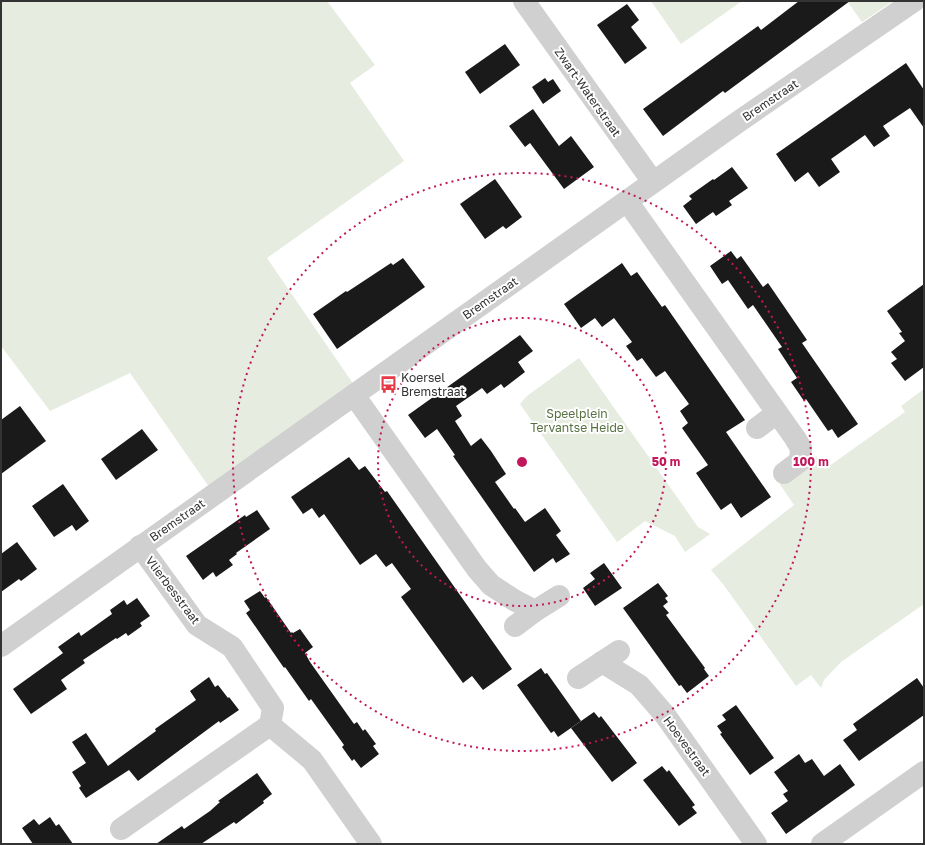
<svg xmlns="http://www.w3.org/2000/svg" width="925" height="845" font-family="'Golos Text',sans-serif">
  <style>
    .green { fill: #e6ecdf }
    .building { fill: #1a1a1a }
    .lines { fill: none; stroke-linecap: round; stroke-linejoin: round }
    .minor { stroke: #d0d0d0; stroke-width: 22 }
    .ring { fill: none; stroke: #c2185b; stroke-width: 2; stroke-dasharray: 2 4 }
    .labels { text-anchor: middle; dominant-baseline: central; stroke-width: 4; stroke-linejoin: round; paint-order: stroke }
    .street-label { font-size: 12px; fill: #333; stroke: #fff }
    .poi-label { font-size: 12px; fill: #333; stroke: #fff; text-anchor: start }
    .park-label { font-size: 12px; fill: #56703f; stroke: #fff }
    .centre { fill: #c2185b; stroke: #fff; stroke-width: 2 }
    .ring-label { font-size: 12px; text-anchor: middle; font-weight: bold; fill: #c2185b; stroke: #fff; stroke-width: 4; stroke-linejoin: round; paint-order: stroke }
  </style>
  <rect width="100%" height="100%" fill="#fff"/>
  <g class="green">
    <polygon points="1,1 327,1 375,65 350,83 404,161 267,258 354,385 209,487 130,373 50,411 1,346"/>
    <polygon points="651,1 742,1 681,44"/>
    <polygon points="847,1 893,1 862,22"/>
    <polygon points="579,358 698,527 710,534 685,552 675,536 645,521 617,542 520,404 527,396"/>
    <polygon points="924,389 924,604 841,662 824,680 821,688 811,675 796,686 723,584 711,570 794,505 779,483 816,456 825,469 905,412 901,406"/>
  </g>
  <g class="building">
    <polygon points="799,1 850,1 725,93 723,91 663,136 643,109 758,26 761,30"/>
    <polygon points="627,4 639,20 631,27 647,48 625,64 597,25"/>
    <polygon points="505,44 520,65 480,94 465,72"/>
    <polygon points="906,63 924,90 924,128 910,108 883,126 890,136 874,147 865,135 831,159 840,172 819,187 808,172 795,182 776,154"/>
    <polygon points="545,78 548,82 553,79 561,91 543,104 532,87"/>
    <polygon points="533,109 559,146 571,136 594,167 564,189 530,143 525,147 509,126"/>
    <polygon points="732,167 748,188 729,201 732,205 716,216 713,212 696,224 683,206 692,199 689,196 713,179 714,180"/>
    <polygon points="495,179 522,217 506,229 503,226 485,239 460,204"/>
    <polygon points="731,251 737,259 741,256 763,287 768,283 807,340 802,343 858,424 838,438 832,429 828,431 806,399 804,401 791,382 797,378 778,349 782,347 753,305 748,309 728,280 722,284 710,266"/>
    <polygon points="403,258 425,287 337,349 313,314 346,291 347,292 391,263 393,265"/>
    <polygon points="622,263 631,276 637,272 662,307 665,305 745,420 726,432 771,497 741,518 731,503 721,510 696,473 708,465 682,428 688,423 680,411 689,404 665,371 656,377 642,358 637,361 626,346 632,342 614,318 602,327 595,318 581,328 564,304"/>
    <polygon points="924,284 924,367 905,381 891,363 897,359 891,352 905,341 899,333 902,332 887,311"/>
    <polygon points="520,335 533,351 518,362 525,372 504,388 501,384 487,394 482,388 456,406 462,416 455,421 471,446 481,438 491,451 506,474 495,482 514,509 515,508 525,522 545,508 561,531 556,535 570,554 556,563 553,558 534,572 453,456 455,455 437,429 425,438 408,415"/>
    <polygon points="20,406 46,441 1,474 1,420"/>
    <polygon points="142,429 158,450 116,480 101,459"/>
    <polygon points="349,457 359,470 365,466 385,492 387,491 512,669 483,690 472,676 463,683 401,597 411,589 392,563 386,567 376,554 360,565 324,514 319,518 312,508 303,514 291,497"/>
    <polygon points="63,484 89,521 76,531 72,525 54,537 32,506"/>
    <polygon points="257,510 270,529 236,553 237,554 229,560 233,565 216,577 213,572 203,580 186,556 245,515 246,517"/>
    <polygon points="17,542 37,569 21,581 19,579 1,592 1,554"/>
    <polygon points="604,563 622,588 595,606 583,588 595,579 590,573"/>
    <polygon points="658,583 668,596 665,598 668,602 663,606 669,613 666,615 705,668 704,669 709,676 687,693 681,685 679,686 623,608"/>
    <polygon points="260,591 265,598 266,597 291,633 292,632 293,633 300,629 313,647 305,653 310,662 354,724 357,722 363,731 365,729 376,744 373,746 379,754 361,768 354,759 352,761 342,747 344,745 311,699 309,701 285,667 284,668 246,613 250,610 244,601"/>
    <polygon points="137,598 150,616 140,623 142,626 128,636 126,633 117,639 116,638 83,660 85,663 61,680 67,689 31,714 13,689 63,653 58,647 79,632 81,636 112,614 110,610 124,600 127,605"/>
    <polygon points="541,668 545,674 547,673 581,721 558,737 554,731 551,733 517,685"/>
    <polygon points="209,677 215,687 218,685 228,698 229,697 239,710 220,723 219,721 138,781 129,770 86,798 79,788 81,786 72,772 86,763 72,742 86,733 108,766 156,731 155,729 196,700 190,691"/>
    <polygon points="917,678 924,688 924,715 859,761 843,740 857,730 853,724"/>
    <polygon points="736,705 774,758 750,775 720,734 722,733 717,726 726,720 722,715"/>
    <polygon points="594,712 599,718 601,716 637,763 612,782 571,728"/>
    <polygon points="799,754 805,763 812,759 824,776 840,764 855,785 786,834 771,813 788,801 783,794 788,791 774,772"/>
    <polygon points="662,766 667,772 669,770 695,805 692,807 697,813 679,826 643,780"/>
    <polygon points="257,773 272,794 263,801 264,803 236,824 234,822 201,844 156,844 182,826 184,829 210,811 220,802 218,801"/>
    <polygon points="50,817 56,826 59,824 73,844 33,844 22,828 34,819 39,825"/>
  </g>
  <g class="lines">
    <g class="minor">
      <polyline points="524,1 653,182"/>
      <polyline points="627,201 795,438 801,448 800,461 784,473"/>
      <polyline points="354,395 477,569 491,585 514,600 535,611"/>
      <polyline points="757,428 777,413"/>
      <polyline points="140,546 197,625 232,647 273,708 270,725 312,760 371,844"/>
      <polyline points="515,626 535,611 559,596"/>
      <polyline points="1,646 738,122 914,1"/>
      <polyline points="602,662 639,685 665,715 756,844"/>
      <polyline points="578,678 619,651"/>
      <polyline points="121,829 270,725"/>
      <polyline points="822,844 924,772"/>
    </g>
  </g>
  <g class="ring">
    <circle cx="522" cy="462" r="144"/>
    <circle cx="522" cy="462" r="289"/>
  </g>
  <defs>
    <symbol id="bus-bare" viewBox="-9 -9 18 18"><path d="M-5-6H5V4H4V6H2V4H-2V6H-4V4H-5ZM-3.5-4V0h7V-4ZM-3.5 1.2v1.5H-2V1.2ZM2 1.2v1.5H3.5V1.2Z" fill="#e63946" stroke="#fff" stroke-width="2.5" paint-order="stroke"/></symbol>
  </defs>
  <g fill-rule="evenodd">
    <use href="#bus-bare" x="376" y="372" width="25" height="25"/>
  </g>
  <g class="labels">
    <g class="street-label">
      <text transform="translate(588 92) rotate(55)">Zwart-Waterstraat</text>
      <text transform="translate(770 100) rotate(-34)">Bremstraat</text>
      <text transform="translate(490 298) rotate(-35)">Bremstraat</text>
      <text transform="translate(177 520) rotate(-35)">Bremstraat</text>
      <text transform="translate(173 590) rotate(53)">Vlierbesstraat</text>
      <text transform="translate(687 746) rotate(54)">Hoevestraat</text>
    </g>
    <g class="poi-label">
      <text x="401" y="377">Koersel<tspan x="401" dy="14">Bremstraat</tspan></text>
    </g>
    <g class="park-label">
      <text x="577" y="413">Speelplein<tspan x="577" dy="14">Tervantse Heide</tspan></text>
    </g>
  </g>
  <circle cx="522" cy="462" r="6" class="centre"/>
  <g class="ring-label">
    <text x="666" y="466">50 m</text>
    <text x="811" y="466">100 m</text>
  </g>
  <rect width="925" height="845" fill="none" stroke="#333333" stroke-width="4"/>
</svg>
